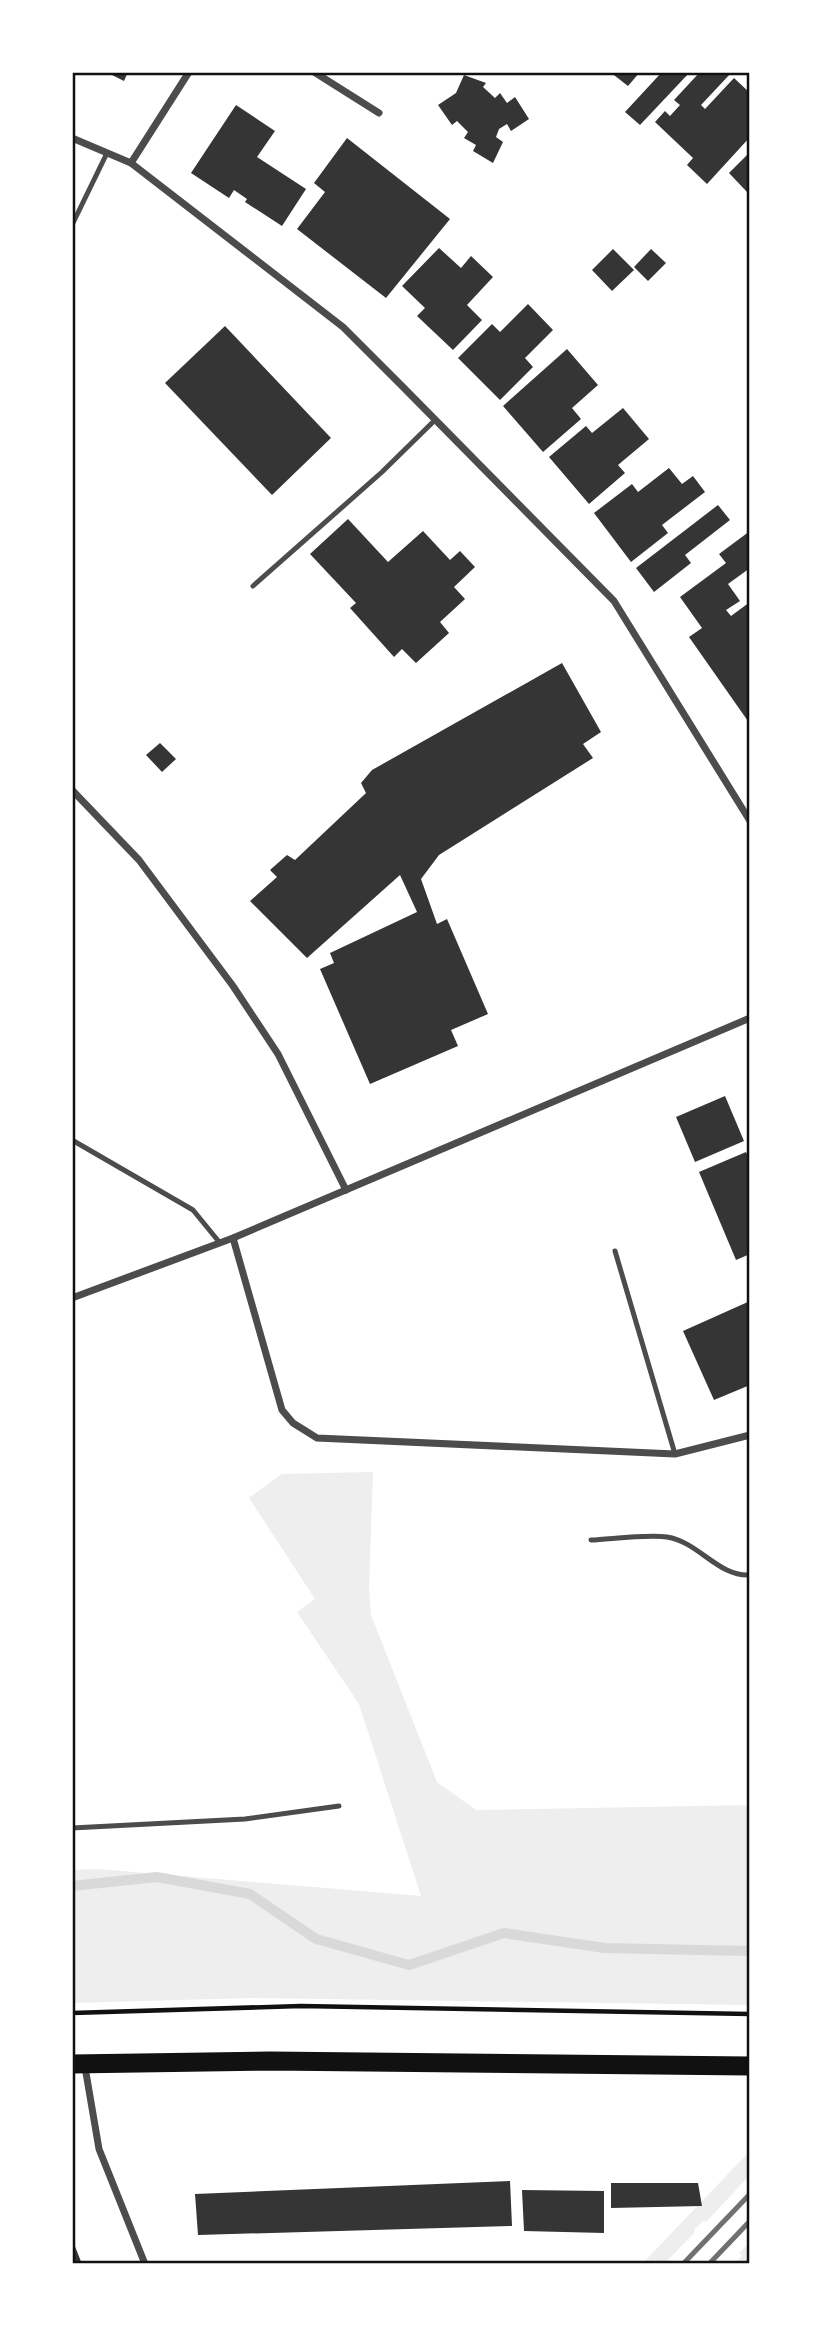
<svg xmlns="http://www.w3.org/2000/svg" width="822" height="2336" font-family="Poppins,sans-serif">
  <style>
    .green { fill: #eee }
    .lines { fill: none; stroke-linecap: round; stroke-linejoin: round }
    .stream { stroke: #d9d9d9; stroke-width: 10 }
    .building { fill: #353535 }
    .path { stroke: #111; stroke-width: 4.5 }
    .service { stroke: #4c4c4c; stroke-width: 5 }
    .minor { stroke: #4c4c4c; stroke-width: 7 }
    .trunk { stroke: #111; stroke-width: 19 }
    .rail { stroke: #707070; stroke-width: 5 }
    .neatline { fill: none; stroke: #111; stroke-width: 2.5 }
  </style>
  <rect width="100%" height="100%" fill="#fff"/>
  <g class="green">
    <polygon points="373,1472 369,1588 371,1615 437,1782 476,1810 750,1805 750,2005 251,1998 72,2003 72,1870 98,1869 421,1896 359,1704 297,1612 315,1599 249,1498 282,1474"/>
    <polygon points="750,2151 750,2175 706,2222 703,2221 694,2230 695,2232 664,2264 642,2264"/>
    <polygon points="750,2242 750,2264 734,2264 742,2256 739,2253"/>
  </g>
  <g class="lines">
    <polyline class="stream" points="72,1886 157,1877 250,1894 316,1939 409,1965 504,1933 604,1948 750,1951"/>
  </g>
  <g class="building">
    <polygon points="106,72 128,72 124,81"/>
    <polygon points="610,72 640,72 628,86"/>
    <polygon points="662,72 690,72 640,125 625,112"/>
    <polygon points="700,72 732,72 701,105 705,109 734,78 750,93 750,137 707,184 687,165 693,158 655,122 665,111 670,116 680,105 674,100"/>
    <polygon points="464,75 486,83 483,87 495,98 500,93 507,103 515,97 529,119 511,131 507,124 499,129 496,137 503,142 493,163 473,151 476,145 464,138 468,132 457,121 452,125 438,105 456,93"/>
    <polygon points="236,105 275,131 257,157 306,189 282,226 245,202 247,199 234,190 229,198 191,173"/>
    <polygon points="347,138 450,219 386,298 297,229 325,192 314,183"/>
    <polygon points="750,152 750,189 747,192 729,173"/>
    <polygon points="439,248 461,268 471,256 493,277 467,305 482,320 453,350 417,316 425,308 402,286"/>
    <polygon points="613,249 634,270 612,291 592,270"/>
    <polygon points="651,249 666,263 648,281 634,267"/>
    <polygon points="528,304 553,330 525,358 533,367 500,400 458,358 492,324 500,332"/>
    <polygon points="225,326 331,438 272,495 165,383"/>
    <polygon points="567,349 598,385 572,408 581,419 543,452 503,406"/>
    <polygon points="623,408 649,439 618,465 625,473 589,504 549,457 586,426 592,433"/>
    <polygon points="669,468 682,484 693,476 705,492 662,525 668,533 631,562 594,513 632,484 638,492"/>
    <polygon points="718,505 730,520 685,555 691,563 654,592 636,568"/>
    <polygon points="348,519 388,562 423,531 450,560 460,551 475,567 454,587 465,599 440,622 449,633 416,663 402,649 394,657 350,608 356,603 310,554"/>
    <polygon points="750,531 750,568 728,584 740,601 726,610 731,616 750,602 750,724 689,637 702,628 680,597 726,563 719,554"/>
    <polygon points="562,663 601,732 583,744 593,758 439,855 421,879 437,924 447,919 488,1014 451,1030 458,1046 370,1084 320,969 334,963 330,953 417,912 400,875 307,958 250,901 277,877 270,870 287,855 295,860 366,793 361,783 372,770"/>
    <polygon points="160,743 176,759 162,772 146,755"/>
    <polygon points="725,1096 744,1141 695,1162 676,1117"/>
    <polygon points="746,1152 750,1161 750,1254 736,1260 699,1172"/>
    <polygon points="750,1301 750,1385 714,1400 683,1331"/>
    <polygon points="510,2181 512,2226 198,2235 195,2194"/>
    <polygon points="611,2183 698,2183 702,2206 611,2208"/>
    <polygon points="522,2190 604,2191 604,2233 524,2231"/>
    <polygon points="72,2239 82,2264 72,2264"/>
  </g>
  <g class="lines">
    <polyline class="path" points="72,2013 301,2006 750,2014"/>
    <g class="service">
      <polyline points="72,225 107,153"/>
      <polyline points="253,586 382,472 435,420"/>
      <polyline points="72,1140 193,1210 220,1243"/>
      <polyline points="615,1251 675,1454"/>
      <path d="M 591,1540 C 612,1539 648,1534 667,1537 C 699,1542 718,1577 750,1575"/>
      <polyline points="72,1828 245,1819 339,1806"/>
    </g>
    <g class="minor">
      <polyline points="314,72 379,113"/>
      <polyline points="72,138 131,163 343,327 404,388 614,601 750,821"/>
      <polyline points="131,163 189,72"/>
      <polyline points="72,790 139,860 233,986 278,1054 346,1190"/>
      <polyline points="233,1238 282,1410 293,1423 317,1438 675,1454 750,1435"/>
      <polyline points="72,1298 233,1238 750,1018"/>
      <polyline points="85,2067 99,2149 145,2264"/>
    </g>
    <polyline class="trunk" points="72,2064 270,2061 750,2066"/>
    <g class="rail">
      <polyline points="683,2264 750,2194"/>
      <polyline points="709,2264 750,2221"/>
    </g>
  </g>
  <rect width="822" height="2336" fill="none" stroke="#ffffff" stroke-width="147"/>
  <rect x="74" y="74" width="674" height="2188" class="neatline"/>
</svg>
